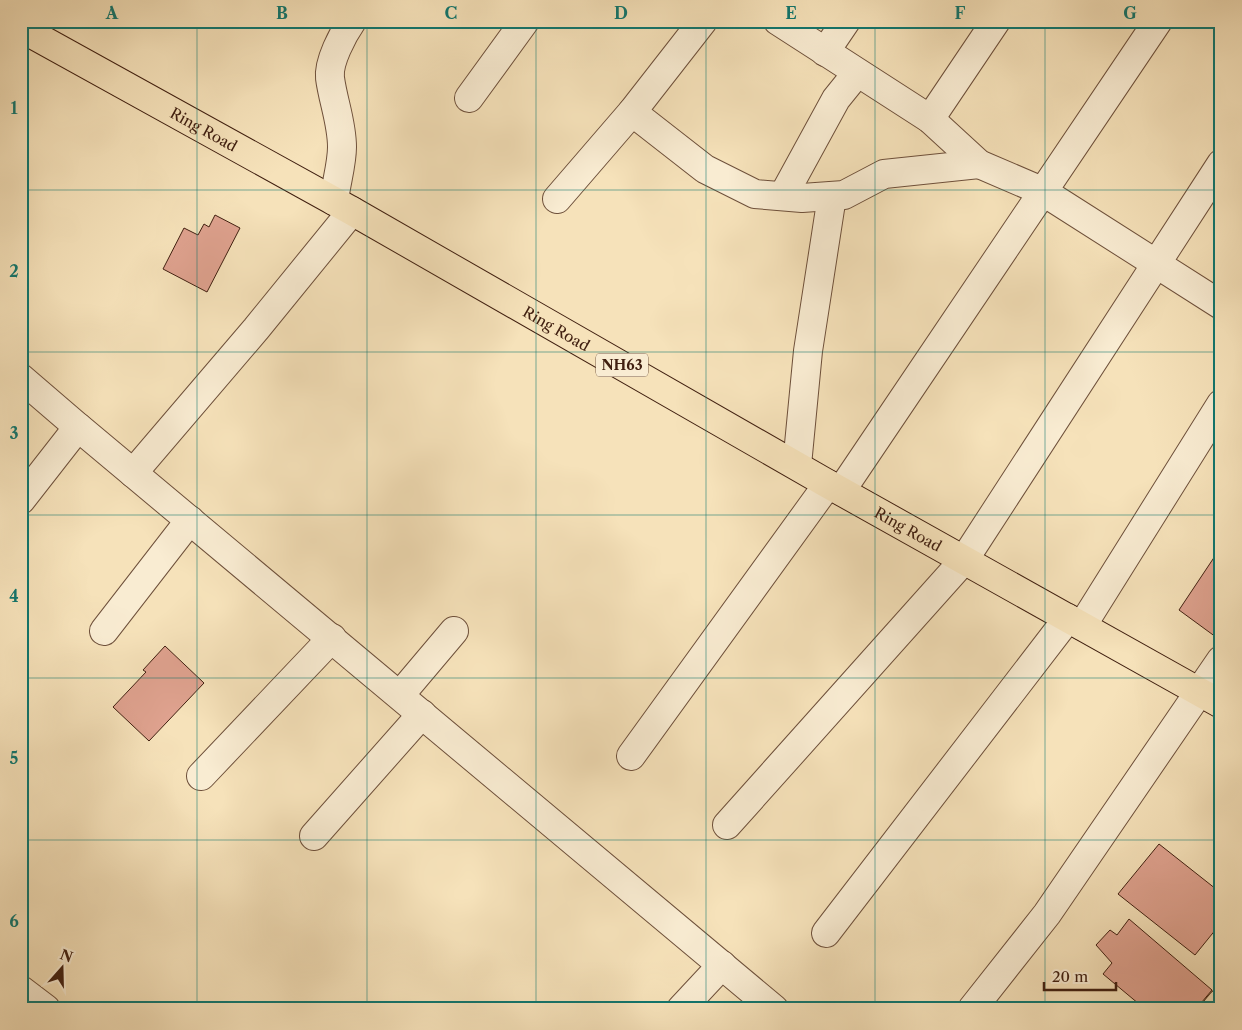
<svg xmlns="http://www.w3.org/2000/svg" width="1242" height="1030" font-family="'Libre Caslon Text',serif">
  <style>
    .building { fill: #dfa28f; stroke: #412011 }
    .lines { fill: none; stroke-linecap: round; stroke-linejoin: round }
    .minor-casing { stroke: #6e503b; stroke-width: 30 }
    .major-casing { stroke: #412011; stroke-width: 30 }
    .highway-casing { stroke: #412011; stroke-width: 30 }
    .minor { stroke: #f9ecd2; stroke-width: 28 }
    .major { stroke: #f6e2ba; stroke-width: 28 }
    .highway { stroke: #f6e2ba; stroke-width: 28 }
    .grid { fill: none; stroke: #0f766e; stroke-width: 1; stroke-opacity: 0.55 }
    .labels { text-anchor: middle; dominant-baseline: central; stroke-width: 4; stroke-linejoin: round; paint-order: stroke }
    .shield { fill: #f9ecd2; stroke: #785d4b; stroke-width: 1 }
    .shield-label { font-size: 14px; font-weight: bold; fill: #412011 }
    .street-label { font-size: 15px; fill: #412011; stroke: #f9ecd2 }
    .neatline { fill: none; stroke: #0f766e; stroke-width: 2 }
    .grid-label { font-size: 16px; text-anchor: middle; font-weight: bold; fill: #0f766e }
  </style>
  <rect width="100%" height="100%" fill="#f6e2ba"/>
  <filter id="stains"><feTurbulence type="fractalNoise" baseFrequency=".004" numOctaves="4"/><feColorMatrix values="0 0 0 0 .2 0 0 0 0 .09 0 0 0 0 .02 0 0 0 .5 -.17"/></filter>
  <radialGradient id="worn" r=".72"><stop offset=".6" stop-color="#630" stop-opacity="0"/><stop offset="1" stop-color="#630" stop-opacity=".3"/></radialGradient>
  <g class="building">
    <polygon points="215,215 240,228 207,292 163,269 184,228 198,235 204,224 209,227"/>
    <polygon points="1221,547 1221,639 1220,640 1179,610"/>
    <polygon points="165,646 204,683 149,741 113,707 146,672 143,670"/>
    <polygon points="1159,844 1221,893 1221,923 1195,955 1118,894"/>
    <polygon points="1129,919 1212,990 1196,1009 1145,1009 1103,974 1112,963 1096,945 1110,930 1117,935"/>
  </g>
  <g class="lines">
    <defs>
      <g id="minor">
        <polyline points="778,21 930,119 979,164 1042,191 1221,305"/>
        <polyline points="825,52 846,21"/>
        <polyline points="469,98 525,21"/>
        <polyline points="632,112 705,169 755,194 802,198 844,195 884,174 979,164"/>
        <polyline points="930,119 996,21"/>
        <polyline points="783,196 836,99 857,73"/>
        <polyline points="557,199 632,112 703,21"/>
        <path d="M 334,201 C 336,183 342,164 342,147 C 342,123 333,101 330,78 C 328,62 343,34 352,21"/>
        <polyline points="21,378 78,427"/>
        <polyline points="797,465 808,351 832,196"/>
        <polyline points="133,473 256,329 352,211"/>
        <polyline points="841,491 1158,21"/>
        <polyline points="21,500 78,427 774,1009"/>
        <polyline points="1082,626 1221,404"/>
        <polyline points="104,631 190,520"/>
        <polyline points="400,695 454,631"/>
        <polyline points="631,756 828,484"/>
        <polyline points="201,776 332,638"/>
        <polyline points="727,825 964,560 1221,164"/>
        <polyline points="314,836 422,714"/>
        <polyline points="826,933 1068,618"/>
        <polyline points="21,990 46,1009"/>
        <polyline points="681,1009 722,965"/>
        <polyline points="972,1009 1047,914 1221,660"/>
      </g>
      <polyline id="major" points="1216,1009 1221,1003"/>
      <g id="highway">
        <path id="s1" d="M 21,28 L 352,211 L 828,484 L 1221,704"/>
      </g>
    </defs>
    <use href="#minor" class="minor-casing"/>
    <use href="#major" class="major-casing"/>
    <use href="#highway" class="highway-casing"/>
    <use href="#minor" class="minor"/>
    <use href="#major" class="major"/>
    <use href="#highway" class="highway"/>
  </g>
  <path class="grid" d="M 197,21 L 197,1009M 367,21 L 367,1009M 536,21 L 536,1009M 706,21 L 706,1009M 875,21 L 875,1009M 1045,21 L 1045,1009M 21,190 L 1221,190M 21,352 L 1221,352M 21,515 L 1221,515M 21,678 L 1221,678M 21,840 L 1221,840"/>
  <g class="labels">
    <rect class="shield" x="596" y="353.5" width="52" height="23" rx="4"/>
    <g class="shield-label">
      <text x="622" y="365">NH63</text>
    </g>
    <g class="street-label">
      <text stroke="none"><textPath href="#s1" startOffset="209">Ring Road</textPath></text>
      <text stroke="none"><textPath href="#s1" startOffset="614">Ring Road</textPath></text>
      <text stroke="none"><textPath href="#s1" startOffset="1019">Ring Road</textPath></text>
    </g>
  </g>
  <rect width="1242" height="1030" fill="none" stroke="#f6e2ba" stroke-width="55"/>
  <g transform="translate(62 968) rotate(20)" stroke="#f9ecd2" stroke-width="4" paint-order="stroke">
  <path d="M0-4L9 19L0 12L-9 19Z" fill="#412011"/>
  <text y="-8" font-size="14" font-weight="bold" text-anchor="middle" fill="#412011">N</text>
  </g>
  <path d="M1044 982v8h72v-8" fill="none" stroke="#412011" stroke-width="2.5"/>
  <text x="1052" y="982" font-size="15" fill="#412011" stroke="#f9ecd2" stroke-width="4" paint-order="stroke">20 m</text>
  <rect x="28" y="28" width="1186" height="974" class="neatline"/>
  <g class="grid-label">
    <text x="112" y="19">A</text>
    <text x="282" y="19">B</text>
    <text x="451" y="19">C</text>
    <text x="621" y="19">D</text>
    <text x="791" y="19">E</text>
    <text x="960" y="19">F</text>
    <text x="1130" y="19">G</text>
    <text x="14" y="114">1</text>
    <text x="14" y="277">2</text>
    <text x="14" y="439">3</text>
    <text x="14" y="602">4</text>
    <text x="14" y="764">5</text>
    <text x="14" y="927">6</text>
  </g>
  <rect width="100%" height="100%" filter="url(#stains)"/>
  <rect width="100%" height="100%" fill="url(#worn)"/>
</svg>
